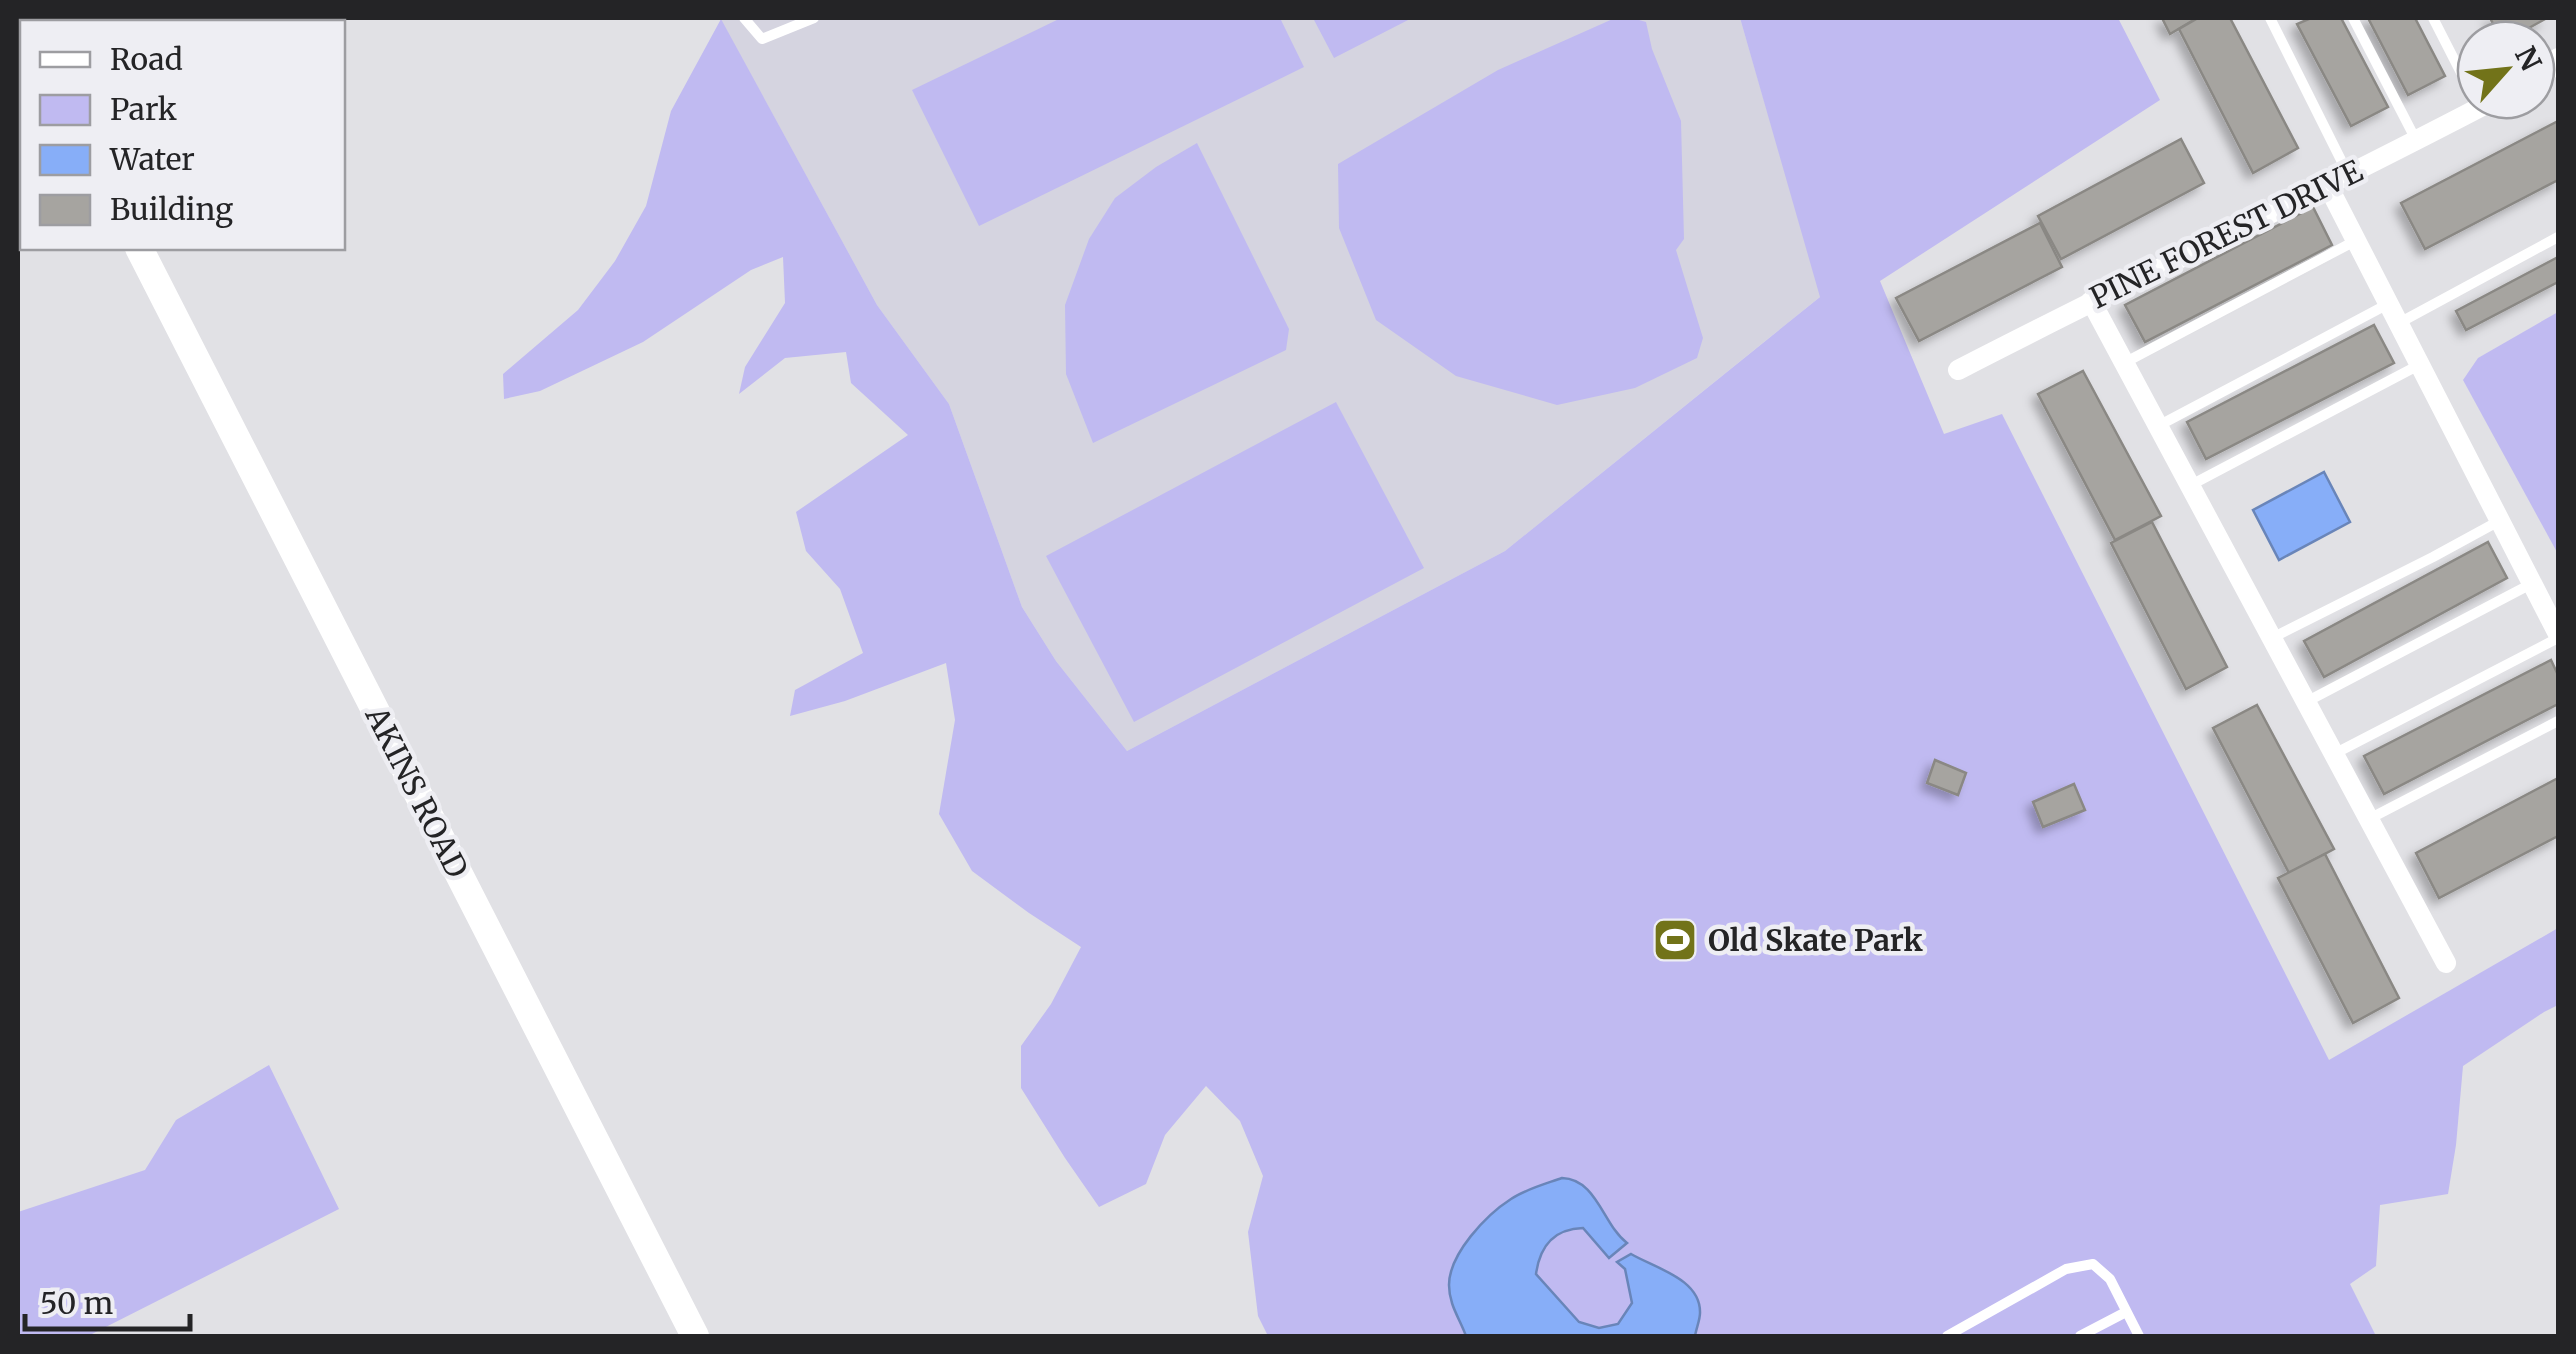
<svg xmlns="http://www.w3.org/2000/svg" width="2576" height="1354" font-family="Merriweather,serif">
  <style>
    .built { fill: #d5d4e0 }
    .green { fill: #c0baf1 }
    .water { fill: #87aef8; stroke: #6985b9; stroke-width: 2.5 }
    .building { fill: #a6a4a0; stroke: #8a8884; stroke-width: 2.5; filter: url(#shadow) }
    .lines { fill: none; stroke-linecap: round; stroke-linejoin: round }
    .lane { stroke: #fff; stroke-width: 10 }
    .street { stroke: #fff; stroke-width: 20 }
    .secondary { stroke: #fff; stroke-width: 28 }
    .labels { text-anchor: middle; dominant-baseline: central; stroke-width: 9; stroke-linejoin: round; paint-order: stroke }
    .street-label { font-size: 30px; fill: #242426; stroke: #eeeef3 }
    .poi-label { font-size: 30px; font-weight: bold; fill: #242426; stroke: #eeeef3; text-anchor: start }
  </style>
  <defs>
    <filter id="shadow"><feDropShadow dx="-6" dy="6" stdDeviation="5" flood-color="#0004"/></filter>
  </defs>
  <rect width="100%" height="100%" fill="#e1e1e5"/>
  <polygon class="built" points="720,18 1740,18 1821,296 1505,551 1127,751 1056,661 1022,607 949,404 877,305"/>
  <g class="green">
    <polygon points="1061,18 1280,18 1304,67 979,226 912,90"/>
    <polygon points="1313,18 1412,18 1334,58"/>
    <polygon points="1615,18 1632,18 1646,22 1652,49 1681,121 1684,239 1676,250 1703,338 1697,358 1635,388 1557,405 1456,376 1376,320 1339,228 1338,164 1498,70"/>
    <polygon points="1740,18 2118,18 2160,100 1880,281 1944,434 2002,414 2329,1060 2558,928 2558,1005 2544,1012 2463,1066 2456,1145 2448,1194 2380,1205 2376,1266 2350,1284 2376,1336 1268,1336 1258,1316 1248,1232 1263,1176 1240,1121 1206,1086 1165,1135 1146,1184 1099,1207 1065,1158 1021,1088 1021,1046 1051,1004 1081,947 1029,913 972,871 939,814 955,720 946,663 845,701 790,716 795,690 863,653 840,589 806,551 796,512 908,435 851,383 846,352 785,358 739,394 745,367 785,303 783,257 751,270 643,342 540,391 504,399 503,374 578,310 615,261 646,206 671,111 721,19 877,305 949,404 1022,607 1056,661 1127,751 1505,551 1820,297"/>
    <polygon points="1197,143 1289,329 1286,350 1093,443 1066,374 1065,305 1089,239 1115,198 1156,167"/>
    <polygon points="2558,312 2558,554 2463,380 2478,358"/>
    <polygon points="1336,402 1424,568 1134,722 1046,556"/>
    <polygon points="269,1065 339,1209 88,1336 18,1336 18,1212 145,1170 176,1120"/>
  </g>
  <g class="water">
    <polygon points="2324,472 2350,522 2279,560 2253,510"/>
    <path d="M 1562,1178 C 1597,1179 1603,1225 1627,1243 L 1609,1258 L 1583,1228 C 1554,1229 1540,1245 1536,1274 L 1579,1322 L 1599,1328 L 1618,1324 L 1632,1303 L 1625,1269 L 1617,1262 L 1631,1254 C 1655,1268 1701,1279 1700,1313 C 1700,1320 1696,1329 1695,1336 L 1466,1336 C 1460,1319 1449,1305 1449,1285 C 1449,1254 1486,1215 1511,1199 C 1526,1189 1545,1184 1562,1178 Z"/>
  </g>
  <g class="building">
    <polygon points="2162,18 2197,18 2170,34"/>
    <polygon points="2198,18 2230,18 2298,148 2253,173 2179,29"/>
    <polygon points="2311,18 2341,18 2388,107 2351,126 2297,24"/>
    <polygon points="2368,18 2415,18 2445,76 2408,95"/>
    <polygon points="2490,18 2547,18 2507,40 2502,40"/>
    <polygon points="2558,121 2558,180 2425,249 2401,203"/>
    <polygon points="2181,139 2204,183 2061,259 2038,216"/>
    <polygon points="2313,207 2332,245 2145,342 2125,305"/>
    <polygon points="2040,223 2062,267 1919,341 1896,298"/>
    <polygon points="2558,257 2558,282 2466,330 2456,311"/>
    <polygon points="2374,325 2394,363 2206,459 2187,422"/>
    <polygon points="2083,371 2161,516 2115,540 2038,394"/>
    <polygon points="2152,522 2227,667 2186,689 2111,543"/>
    <polygon points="2488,542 2507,578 2324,677 2304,641"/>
    <polygon points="2551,660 2558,675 2558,704 2384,794 2364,756"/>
    <polygon points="2257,705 2334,849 2289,873 2213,728"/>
    <polygon points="1935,760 1966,773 1958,795 1927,783"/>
    <polygon points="2558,778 2558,836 2439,898 2416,853"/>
    <polygon points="2074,784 2085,810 2043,827 2033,802"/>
    <polygon points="2325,854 2399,998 2353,1023 2278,878"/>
  </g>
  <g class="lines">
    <g class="lane">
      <polyline points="744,18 762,39 814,18"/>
      <polyline points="2270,18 2348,174"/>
      <polyline points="2353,18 2416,140"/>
      <polyline points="2433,18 2479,108"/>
      <polyline points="2399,323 2558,237"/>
      <polyline points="2124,363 2355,241"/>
      <polyline points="2158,426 2388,304"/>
      <polyline points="2191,485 2419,365"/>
      <polyline points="2272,638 2433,557 2499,521"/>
      <polyline points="2306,702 2531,584"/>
      <polyline points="2334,754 2558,638"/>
      <polyline points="2369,819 2558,721"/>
      <polyline points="1947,1336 2066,1269 2093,1264 2110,1279 2139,1336"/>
      <polyline points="2080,1336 2126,1312"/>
    </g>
    <g class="street">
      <polyline points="2536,78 2547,72 2558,58"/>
      <polyline points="2328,186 2558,634"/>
      <polyline points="2091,301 2446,963"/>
      <path d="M 1958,370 C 2136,278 2317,193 2494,100"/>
    </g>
    <g class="secondary">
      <polyline points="19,18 22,24"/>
      <polyline points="139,248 695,1336"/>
    </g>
  </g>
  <defs>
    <symbol id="stadium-square" viewBox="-11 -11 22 22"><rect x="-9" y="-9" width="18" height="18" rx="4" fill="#727319" stroke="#eeeef3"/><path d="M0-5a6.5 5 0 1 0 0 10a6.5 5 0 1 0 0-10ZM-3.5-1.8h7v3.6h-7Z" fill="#fff"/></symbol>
  </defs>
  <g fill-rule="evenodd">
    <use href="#stadium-square" x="1650" y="915" width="50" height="50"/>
  </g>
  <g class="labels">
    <g class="street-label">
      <text transform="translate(2226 234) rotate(-26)">PINE FOREST DRIVE</text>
      <text transform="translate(417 792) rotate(63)">AKINS ROAD</text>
    </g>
    <g class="poi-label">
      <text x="1708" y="940">Old Skate Park</text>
    </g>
  </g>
  <rect width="2576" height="1354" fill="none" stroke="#242426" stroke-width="40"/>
  <rect x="20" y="20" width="325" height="230" fill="#eeeef3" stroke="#9d9da1" stroke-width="2.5"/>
  <rect x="40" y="52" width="50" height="15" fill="#ffffff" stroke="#9d9da1" stroke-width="2.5"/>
  <text x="110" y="70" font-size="30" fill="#242426">Road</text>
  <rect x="40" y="95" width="50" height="30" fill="#c0baf1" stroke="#9d9da1" stroke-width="2.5"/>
  <text x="110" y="120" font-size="30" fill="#242426">Park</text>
  <rect x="40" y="145" width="50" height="30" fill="#87aef8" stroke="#9d9da1" stroke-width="2.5"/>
  <text x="110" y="170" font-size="30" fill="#242426">Water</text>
  <rect x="40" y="195" width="50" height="30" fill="#a6a4a0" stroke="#9d9da1" stroke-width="2.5"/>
  <text x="110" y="220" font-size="30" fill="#242426">Building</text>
  <g transform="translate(2506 70) rotate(63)"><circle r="48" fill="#eeeef3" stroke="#9d9da1" stroke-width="2.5"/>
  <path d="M0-8L18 38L0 25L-18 38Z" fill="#727319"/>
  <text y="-15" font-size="28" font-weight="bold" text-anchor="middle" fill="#242426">N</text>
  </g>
  <path d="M25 1314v15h165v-15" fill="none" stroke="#242426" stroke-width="5"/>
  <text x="40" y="1314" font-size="30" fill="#242426" stroke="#eeeef3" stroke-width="8" paint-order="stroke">50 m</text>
</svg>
